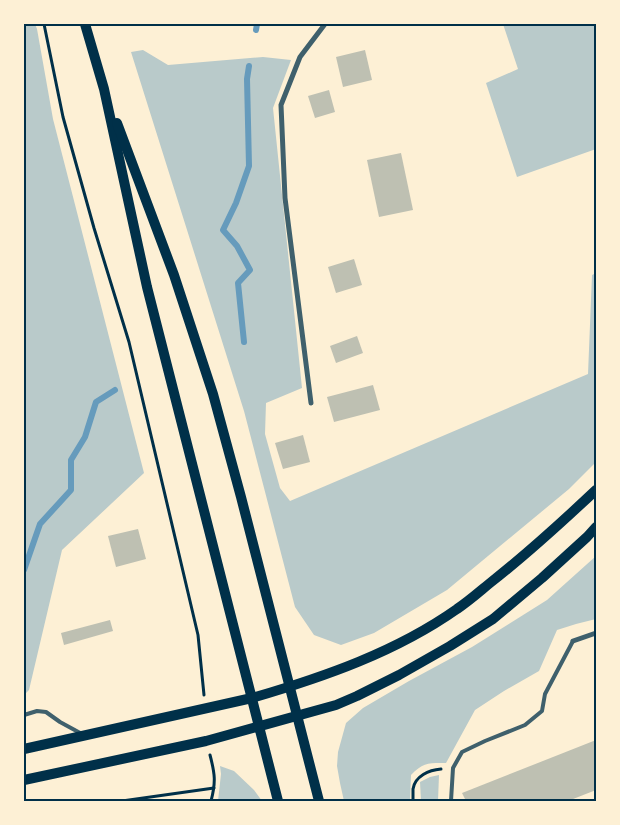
<svg xmlns="http://www.w3.org/2000/svg" width="620" height="825" font-family="Poppins,sans-serif">
  <style>
    .green { fill: #b9caca }
    .lines { fill: none; stroke-linecap: round; stroke-linejoin: round }
    .stream { stroke: #669bbc; stroke-width: 6 }
    .building { fill: #bec0b2 }
    .path { stroke: #003049; stroke-width: 3 }
    .service { stroke: #3f606c; stroke-width: 4 }
    .minor { stroke: #3f606c; stroke-width: 5 }
    .secondary { stroke: #003049; stroke-width: 10 }
    .neatline { fill: none; stroke: #003049; stroke-width: 2 }
  </style>
  <rect width="100%" height="100%" fill="#fdf0d5"/>
  <g class="green">
    <polygon points="24,24 35,24 37,29 53,119 144,473 62,550 29,690 24,695"/>
    <polygon points="503,24 596,24 596,149 517,177 486,83 518,69"/>
    <polygon points="143,50 168,65 263,57 291,60 273,108 302,388 266,403 265,434 280,488 290,501 588,374 592,275 596,273 596,462 569,489 447,590 374,633 341,645 314,635 295,607 244,411 131,52"/>
    <path d="M 596,556 L 596,619 L 576,624 L 557,630 L 539,671 L 504,691 L 475,710 L 446,763 C 430,763 423,762 411,775 L 410,801 L 344,801 L 340,783 L 337,766 L 338,752 L 346,723 L 363,708 L 409,681 L 472,647 L 547,600 Z"/>
    <polygon points="220,766 234,771 254,790 262,801 218,801 221,774"/>
    <polygon points="439,775 438,801 421,801 420,782 430,777"/>
  </g>
  <g class="lines">
    <g class="stream">
      <polyline points="256,30 257,24"/>
      <polyline points="244,342 238,283 250,270 237,246 223,230 236,203 249,166 247,79 249,66"/>
      <polyline points="24,570 40,524 71,490 71,460 85,437 96,402 115,390"/>
    </g>
  </g>
  <g class="building">
    <polygon points="365,50 372,80 343,87 336,57"/>
    <polygon points="329,90 335,112 315,118 308,96"/>
    <polygon points="401,153 413,210 379,217 367,160"/>
    <polygon points="354,259 362,285 336,293 328,267"/>
    <polygon points="357,336 363,353 336,363 330,346"/>
    <polygon points="373,385 380,410 334,422 327,397"/>
    <polygon points="303,435 310,462 283,469 275,443"/>
    <polygon points="138,529 146,559 116,567 108,536"/>
    <polygon points="110,620 113,631 64,645 61,633"/>
    <polygon points="596,740 596,790 568,801 466,801 462,793"/>
  </g>
  <g class="lines">
    <g class="path">
      <polyline points="44,24 63,117 94,228 129,342 198,635 204,695"/>
      <path d="M 210,755 C 215,774 216,782 211,801"/>
      <polyline points="122,801 214,788"/>
      <path d="M 413,801 C 413,797 413,793 413,789 C 415,776 429,770 441,769"/>
    </g>
    <g class="service">
      <polyline points="24,715 37,711 46,712 60,722 82,734"/>
      <polyline points="451,801 453,768 462,752 485,741 525,725 542,711 545,694 573,641"/>
    </g>
    <g class="minor">
      <polyline points="311,403 285,198 281,105 300,57 325,24"/>
      <polyline points="573,641 596,633"/>
    </g>
    <g class="secondary">
      <polyline points="85,24 104,89 147,287 278,801"/>
      <polyline points="117,123 174,275 213,394 241,497 319,801"/>
      <path d="M 24,749 L 252,698 C 324,677 396,652 457,609 C 469,601 479,592 490,583 C 527,554 562,522 596,490"/>
      <polyline points="24,780 206,741 336,705 357,696 399,675 450,646 493,619 542,578 587,537 596,527"/>
    </g>
  </g>
  <rect width="620" height="825" fill="none" stroke="#fdf0d5" stroke-width="50"/>
  <rect x="25" y="25" width="570" height="775" class="neatline"/>
</svg>
